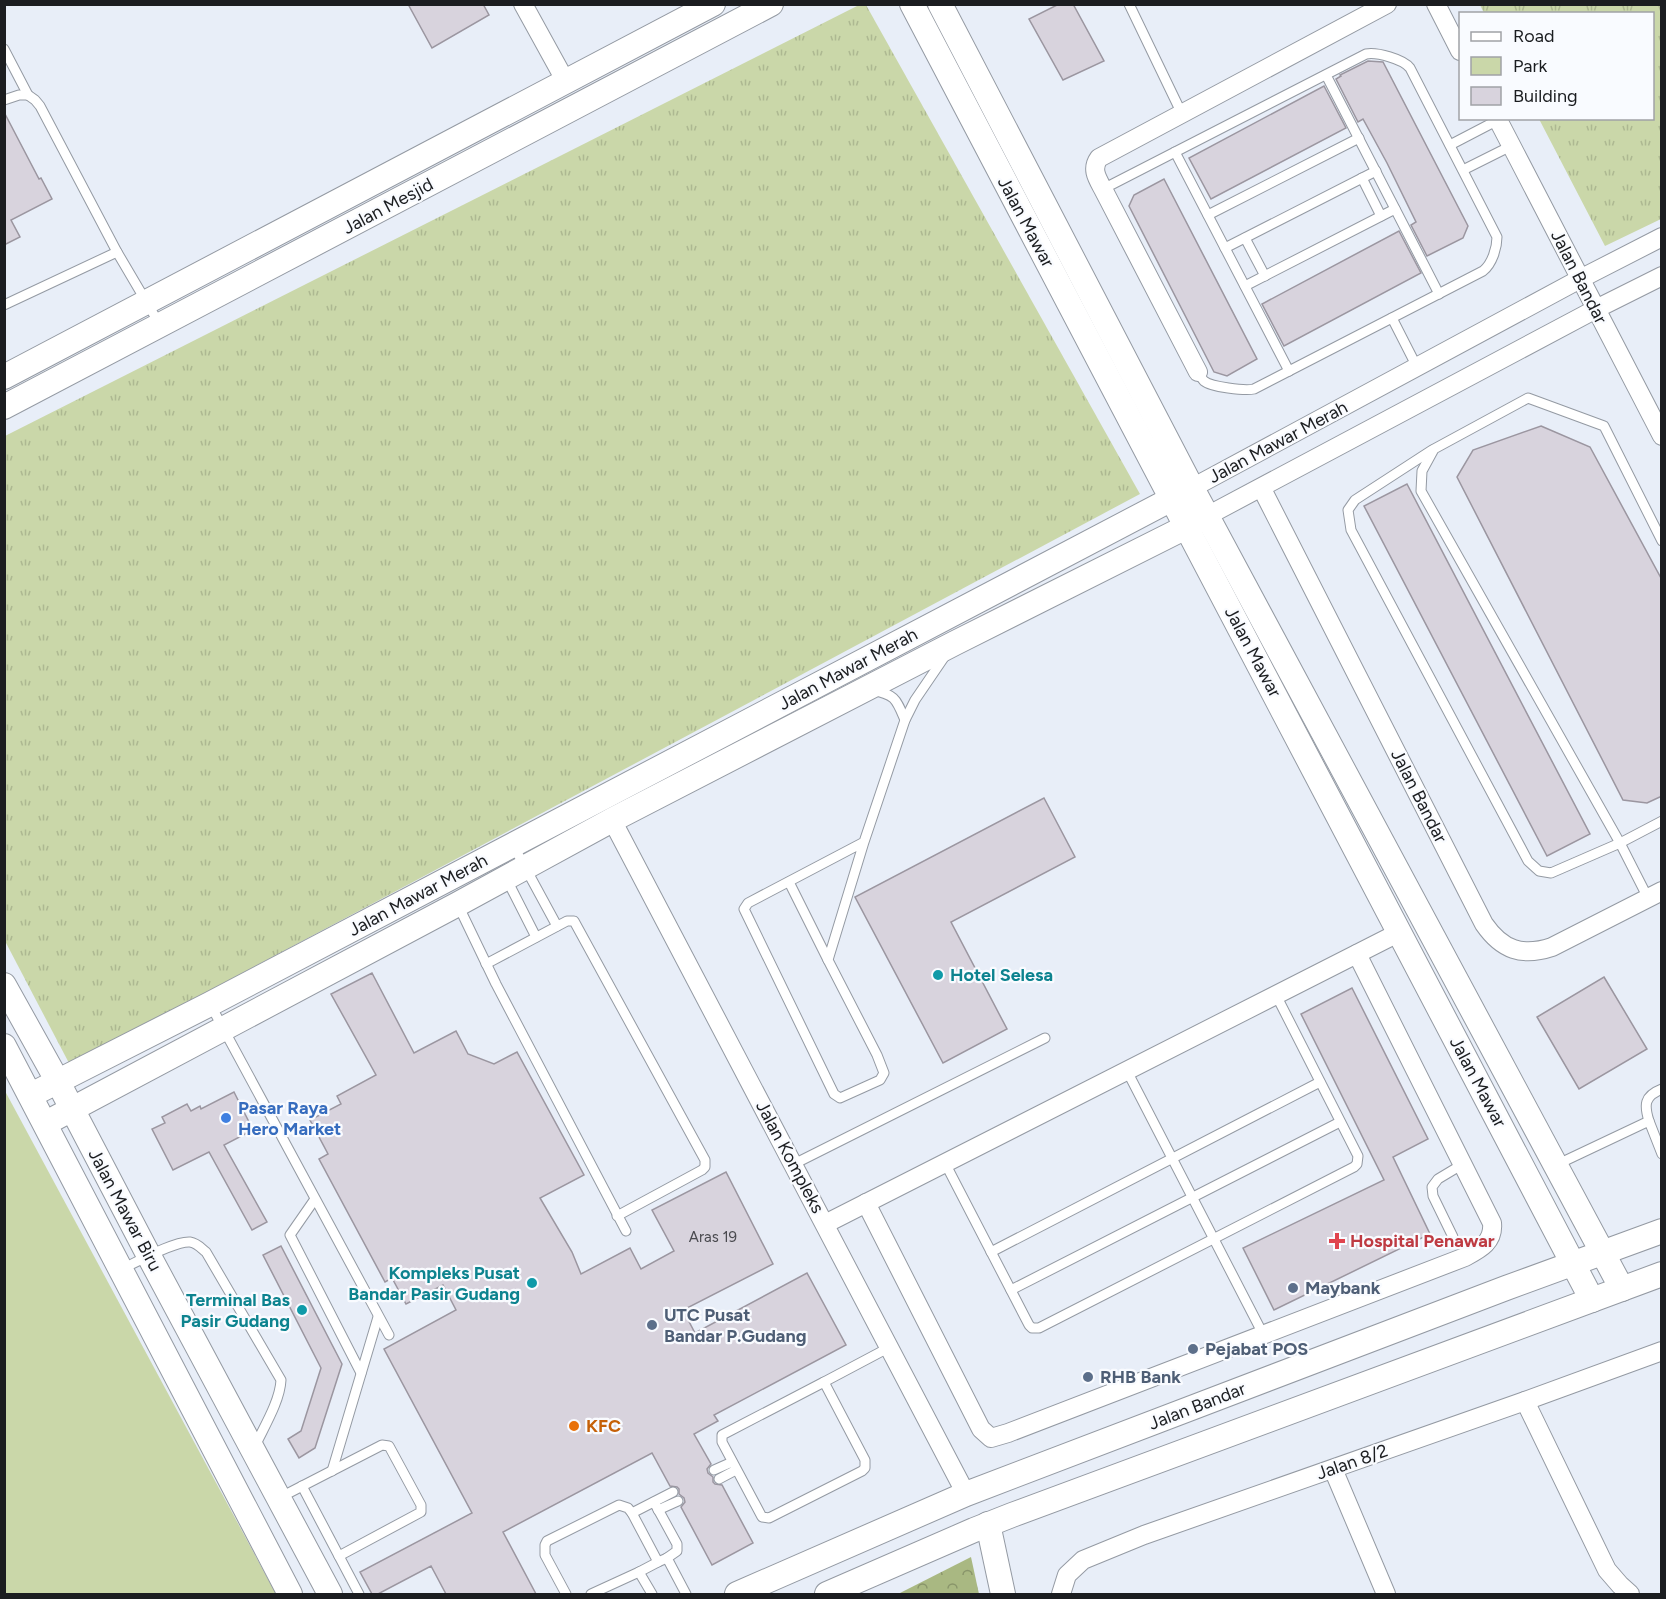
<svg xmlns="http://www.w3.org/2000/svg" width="1666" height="1599" font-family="Figtree,sans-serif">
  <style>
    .grass { fill: url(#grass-tufts) }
    .forest { fill: url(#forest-crowns) }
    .green { fill: #cad7a9 }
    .building { fill: #d8d3dd; stroke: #9b96a0; stroke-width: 1.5 }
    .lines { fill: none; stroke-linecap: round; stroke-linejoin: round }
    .lane-casing { stroke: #949aa3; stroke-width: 11 }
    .street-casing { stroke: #949aa3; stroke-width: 20 }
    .secondary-casing { stroke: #949aa3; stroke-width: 26 }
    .lane { stroke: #fff; stroke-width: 9 }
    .street { stroke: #fff; stroke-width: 18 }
    .secondary { stroke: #fff; stroke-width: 24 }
    .culture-dot { fill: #0f9aa8; stroke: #f9fbff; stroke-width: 2 }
    .shop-dot { fill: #3f7fe0; stroke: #f9fbff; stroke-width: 2 }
    .health-dot { fill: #e0444e; stroke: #f9fbff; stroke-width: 2 }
    .service-dot { fill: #5c6f8a; stroke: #f9fbff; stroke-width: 2 }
    .food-dot { fill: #e8710a; stroke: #f9fbff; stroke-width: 2 }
    .labels { text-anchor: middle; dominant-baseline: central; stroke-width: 4.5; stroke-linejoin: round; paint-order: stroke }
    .number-label { font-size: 15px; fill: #4a4a4f }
    .street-label { font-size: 18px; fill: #1b1d20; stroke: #f9fbff }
    .culture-label { font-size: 18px; font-weight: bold; fill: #0d838f; stroke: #f9fbff; text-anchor: end }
    .shop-label { font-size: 18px; font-weight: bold; fill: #366cbe; stroke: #f9fbff; text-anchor: start }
    .health-label { font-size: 18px; font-weight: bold; fill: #be3a42; stroke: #f9fbff; text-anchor: start }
    .service-label { font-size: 18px; font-weight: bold; fill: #4e5e75; stroke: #f9fbff; text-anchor: start }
    .food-label { font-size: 18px; font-weight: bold; fill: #c56008; stroke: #f9fbff; text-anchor: start }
  </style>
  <defs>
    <pattern id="grass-tufts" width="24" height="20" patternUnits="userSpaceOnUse" patternTransform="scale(1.5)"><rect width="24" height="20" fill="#cad7a9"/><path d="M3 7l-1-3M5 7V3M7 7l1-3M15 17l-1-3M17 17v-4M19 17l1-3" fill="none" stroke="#adb891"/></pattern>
    <pattern id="forest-crowns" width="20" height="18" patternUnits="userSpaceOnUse" patternTransform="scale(1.5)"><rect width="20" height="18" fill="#a9b882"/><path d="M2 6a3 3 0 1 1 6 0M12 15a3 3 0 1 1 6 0" fill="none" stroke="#89956a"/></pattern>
  </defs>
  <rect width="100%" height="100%" fill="#e8eef8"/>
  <g class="grass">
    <polygon points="859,5 866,5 1140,494 70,1065 5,941 5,436"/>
    <polygon points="1480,5 1661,5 1661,219 1605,246 1539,119 1652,118 1652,14 1484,13"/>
  </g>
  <polygon class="forest" points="971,1557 979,1594 898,1594"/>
  <polygon class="green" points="5,1091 276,1594 5,1594"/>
  <g class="building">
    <polygon points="408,4 483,4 489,15 432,48"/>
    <polygon points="1059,4 1073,4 1104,61 1063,80 1029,19"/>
    <polygon points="1368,61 1383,62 1468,226 1463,238 1427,256 1411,225 1416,222 1387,163 1363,119 1358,122 1336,79 1341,76 1340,75"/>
    <polygon points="1324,86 1346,128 1211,199 1189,158"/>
    <polygon points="4,112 39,179 41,178 52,199 11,220 20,237 4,245"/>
    <polygon points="1164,179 1257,359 1227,376 1214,372 1129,206 1134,195"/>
    <polygon points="1399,231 1421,273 1284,346 1262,304"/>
    <polygon points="1541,426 1590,447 1662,580 1662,796 1647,803 1623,800 1457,477 1473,450"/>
    <polygon points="1407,484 1590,834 1547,856 1364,506"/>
    <polygon points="1044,798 1075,857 951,922 1007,1029 943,1063 855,897"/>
    <polygon points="372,973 414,1053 456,1031 468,1054 494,1064 517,1052 584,1175 540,1198 572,1252 581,1274 630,1248 641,1269 674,1251 652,1210 726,1172 773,1264 683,1310 695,1333 807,1273 846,1345 714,1415 718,1421 694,1434 711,1464 707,1469 708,1473 713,1477 713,1482 715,1484 722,1485 753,1543 712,1565 681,1507 685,1502 684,1498 679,1494 679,1489 677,1487 670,1486 652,1453 503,1532 536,1594 446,1594 431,1566 378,1594 372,1594 360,1572 472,1513 384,1349 456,1310 443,1285 406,1304 392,1278 385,1282 319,1159 328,1154 310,1120 341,1104 337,1096 376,1075 331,994"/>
    <polygon points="1604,977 1647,1049 1579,1089 1537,1017"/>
    <polygon points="1352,988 1428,1139 1393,1157 1430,1234 1274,1310 1243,1248 1384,1180 1301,1014"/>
    <polygon points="234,1092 253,1130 224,1145 267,1222 252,1230 209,1152 173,1170 152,1129 165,1123 162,1117 187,1104 191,1111 200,1106 201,1109"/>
    <polygon points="281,1246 342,1364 315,1448 299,1458 288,1439 301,1431 321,1368 263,1255"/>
  </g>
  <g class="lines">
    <defs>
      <g id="lane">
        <polyline points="1129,4 1182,114"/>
        <polyline points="4,49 28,95 35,100 40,106 117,252"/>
        <polyline points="1326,75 1439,294"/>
        <polyline points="4,100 19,95 28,95"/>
        <polyline points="1450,145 1498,120"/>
        <polyline points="1175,152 1289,371"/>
        <polyline points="1463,170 1511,146"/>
        <polyline points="1362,178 1381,216"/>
        <path d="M 1103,189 L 1366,54 C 1377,52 1403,59 1410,68 L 1497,237 C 1497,248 1492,264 1483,271 L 1254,389 C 1245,391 1211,387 1204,381 C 1201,378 1200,376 1198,372"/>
        <polyline points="1208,215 1359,138"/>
        <polyline points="1245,238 1265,276"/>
        <polyline points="1225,248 1376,171"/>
        <polyline points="1245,286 1395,209"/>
        <polyline points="4,305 117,252 160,325"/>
        <polyline points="1392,318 1417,367"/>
        <polyline points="1432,450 1355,500 1348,510 1351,530 1528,861 1539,871 1551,873 1620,843 1648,898"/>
        <polyline points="1662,541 1604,426 1528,398 1434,449 1422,471 1421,491 1620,843 1662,821"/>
        <path d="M 872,690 C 896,695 896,699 905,720"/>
        <polyline points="864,842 748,903 744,909 834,1094 840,1098 880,1080 884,1073 877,1055 828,960 864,842 905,720 915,700 945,656"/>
        <polyline points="513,845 557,926"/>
        <polyline points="506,878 536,937"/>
        <polyline points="789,882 828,960"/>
        <polyline points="458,905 496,984 626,1231"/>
        <polyline points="486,964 567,921 574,921 705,1160 705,1167 702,1170 617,1216"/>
        <polyline points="210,1004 389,1335"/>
        <polyline points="1127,1071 1263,1334"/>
        <path d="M 1649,1121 C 1644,1105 1644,1096 1662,1089"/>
        <polyline points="945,1163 1029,1325 1032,1328 1039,1328 1354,1167 1357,1164 1358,1156 1276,995"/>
        <polyline points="794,1164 1045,1038"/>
        <polyline points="1556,1165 1649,1121 1662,1154"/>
        <polyline points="315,1199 290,1235 361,1373"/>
        <polyline points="1453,1237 1433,1196 1432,1187 1438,1179 1463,1164"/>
        <polyline points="991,1252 1320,1082"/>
        <path d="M 122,1269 C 137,1262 174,1241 190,1242 C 197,1243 201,1248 206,1252 L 281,1380 C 280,1401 264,1427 255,1446"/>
        <polyline points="1011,1290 1340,1122"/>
        <polygon points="824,1382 865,1460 865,1468 862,1471 769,1518 762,1517 722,1442 722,1435"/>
        <polyline points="824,1382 890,1347"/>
        <polyline points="714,1470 732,1462"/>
        <polyline points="332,1471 378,1317"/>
        <polyline points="719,1479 736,1470"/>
        <polyline points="302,1486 359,1594"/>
        <polyline points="279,1498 382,1445 389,1446 421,1505 421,1512 339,1556"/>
        <polyline points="654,1502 677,1544 677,1551 667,1558"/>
        <polyline points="658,1510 678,1501"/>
        <polyline points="632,1513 673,1492"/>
        <polyline points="639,1572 658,1562"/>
        <polyline points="566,1594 545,1555 545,1545 547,1541 619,1505 628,1508 632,1513 658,1562 667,1558 686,1594"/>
        <polyline points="591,1594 639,1572 652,1594"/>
      </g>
      <g id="street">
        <polyline points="523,4 566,82"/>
        <polyline points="1436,4 1460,51"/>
        <polyline points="1497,118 1662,436"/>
        <path d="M 1198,372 L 1103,189 C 1097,178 1091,169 1099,158 L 1387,4"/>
        <polyline points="1192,488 1580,279 1662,237"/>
        <path d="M 1262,489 L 1484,924 C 1502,950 1522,957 1552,947 L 1662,891"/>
        <polyline points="1207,516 1596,309 1662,276"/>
        <polyline points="612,820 966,1494"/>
        <path d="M 866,1203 L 981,1429 L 991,1438 L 1008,1433 L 1465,1257 C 1480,1249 1494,1242 1492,1223 L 1357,954"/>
        <polyline points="825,1224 1400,932"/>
        <polyline points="1525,1401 1607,1570 1620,1585 1630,1594"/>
        <polyline points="1333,1469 1386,1594"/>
        <polyline points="1061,1594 1067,1575 1083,1560 1144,1535 1525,1401 1662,1351"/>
      </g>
      <g id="secondary">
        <polyline points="912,4 1592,1300"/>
        <polyline points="940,4 1192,488 1622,1289"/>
        <polyline points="4,377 713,4"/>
        <polyline points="4,407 771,4"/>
        <polyline points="4,985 58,1082 149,1256 330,1594"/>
        <polyline points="4,1046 290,1594"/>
        <polyline points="31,1095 210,1004 1185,492"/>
        <polyline points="46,1123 458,904 612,820 955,643 1200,520"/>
        <polyline points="988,1524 1003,1594"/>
        <polyline points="737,1594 966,1494 1506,1288 1662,1231"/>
        <polyline points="827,1594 974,1530 1012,1515 1662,1274"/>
      </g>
    </defs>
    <use href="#lane" class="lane-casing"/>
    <use href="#street" class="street-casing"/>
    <use href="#secondary" class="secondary-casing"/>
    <use href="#lane" class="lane"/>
    <use href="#street" class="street"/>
    <use href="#secondary" class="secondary"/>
  </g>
  <g class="culture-dot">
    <circle cx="938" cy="975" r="6"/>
    <circle cx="532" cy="1283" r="6"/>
    <circle cx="302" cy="1310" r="6"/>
  </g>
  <circle class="shop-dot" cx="226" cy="1118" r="6"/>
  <path class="health-dot" d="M1334 1232h6v6h6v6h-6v6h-6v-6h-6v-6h6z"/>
  <g class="service-dot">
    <circle cx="1293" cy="1288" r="6"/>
    <circle cx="652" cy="1325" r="6"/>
    <circle cx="1193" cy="1349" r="6"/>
    <circle cx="1088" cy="1377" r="6"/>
  </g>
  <circle class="food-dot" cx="574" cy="1426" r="6"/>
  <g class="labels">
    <g class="number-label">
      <text x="713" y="1237">Aras 19</text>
    </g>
    <g class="street-label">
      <text transform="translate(388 206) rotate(-28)">Jalan Mesjid</text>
      <text transform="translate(1026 222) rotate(62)">Jalan Mawar</text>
      <text transform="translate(1579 277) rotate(63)">Jalan Bandar</text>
      <text transform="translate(1278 442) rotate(-28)">Jalan Mawar Merah</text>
      <text transform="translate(1253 652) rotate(62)">Jalan Mawar</text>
      <text transform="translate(848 669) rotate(-28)">Jalan Mawar Merah</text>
      <text transform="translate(1419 796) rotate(63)">Jalan Bandar</text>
      <text transform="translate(418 895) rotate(-28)">Jalan Mawar Merah</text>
      <text transform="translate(1478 1082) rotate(62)">Jalan Mawar</text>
      <text transform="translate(790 1157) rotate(62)">Jalan Kompleks</text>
      <text transform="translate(125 1210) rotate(62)">Jalan Mawar Biru</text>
      <text transform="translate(1197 1406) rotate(-21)">Jalan Bandar</text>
      <text transform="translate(1352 1462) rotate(-19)">Jalan 8/2</text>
    </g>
    <g class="culture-label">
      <text x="950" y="975" text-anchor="start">Hotel Selesa</text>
      <text x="520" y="1273">Kompleks Pusat<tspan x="520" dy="21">Bandar Pasir Gudang</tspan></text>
      <text x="290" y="1300">Terminal Bas<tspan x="290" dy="21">Pasir Gudang</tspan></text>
    </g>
    <g class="shop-label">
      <text x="238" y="1108">Pasar Raya<tspan x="238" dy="21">Hero Market</tspan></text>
    </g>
    <g class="health-label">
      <text x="1350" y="1241">Hospital Penawar</text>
    </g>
    <g class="service-label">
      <text x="1305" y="1288">Maybank</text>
      <text x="664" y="1315">UTC Pusat<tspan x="664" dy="21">Bandar P.Gudang</tspan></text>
      <text x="1205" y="1349">Pejabat POS</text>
      <text x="1100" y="1377">RHB Bank</text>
    </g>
    <g class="food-label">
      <text x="586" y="1426">KFC</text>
    </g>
  </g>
  <rect width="1666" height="1599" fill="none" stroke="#1b1d20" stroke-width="12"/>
  <rect x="1459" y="12" width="195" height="108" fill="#f9fbff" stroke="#a0a2a6" stroke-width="1.5"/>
  <rect x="1471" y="32" width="30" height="9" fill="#ffffff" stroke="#a0a2a6" stroke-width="1.5"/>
  <text x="1513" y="42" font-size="18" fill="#1b1d20">Road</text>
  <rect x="1471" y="57" width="30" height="18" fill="#cad7a9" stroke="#a0a2a6" stroke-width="1.5"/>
  <text x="1513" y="72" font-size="18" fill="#1b1d20">Park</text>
  <rect x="1471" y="87" width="30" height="18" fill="#d8d3dd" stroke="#a0a2a6" stroke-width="1.5"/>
  <text x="1513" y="102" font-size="18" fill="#1b1d20">Building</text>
</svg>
